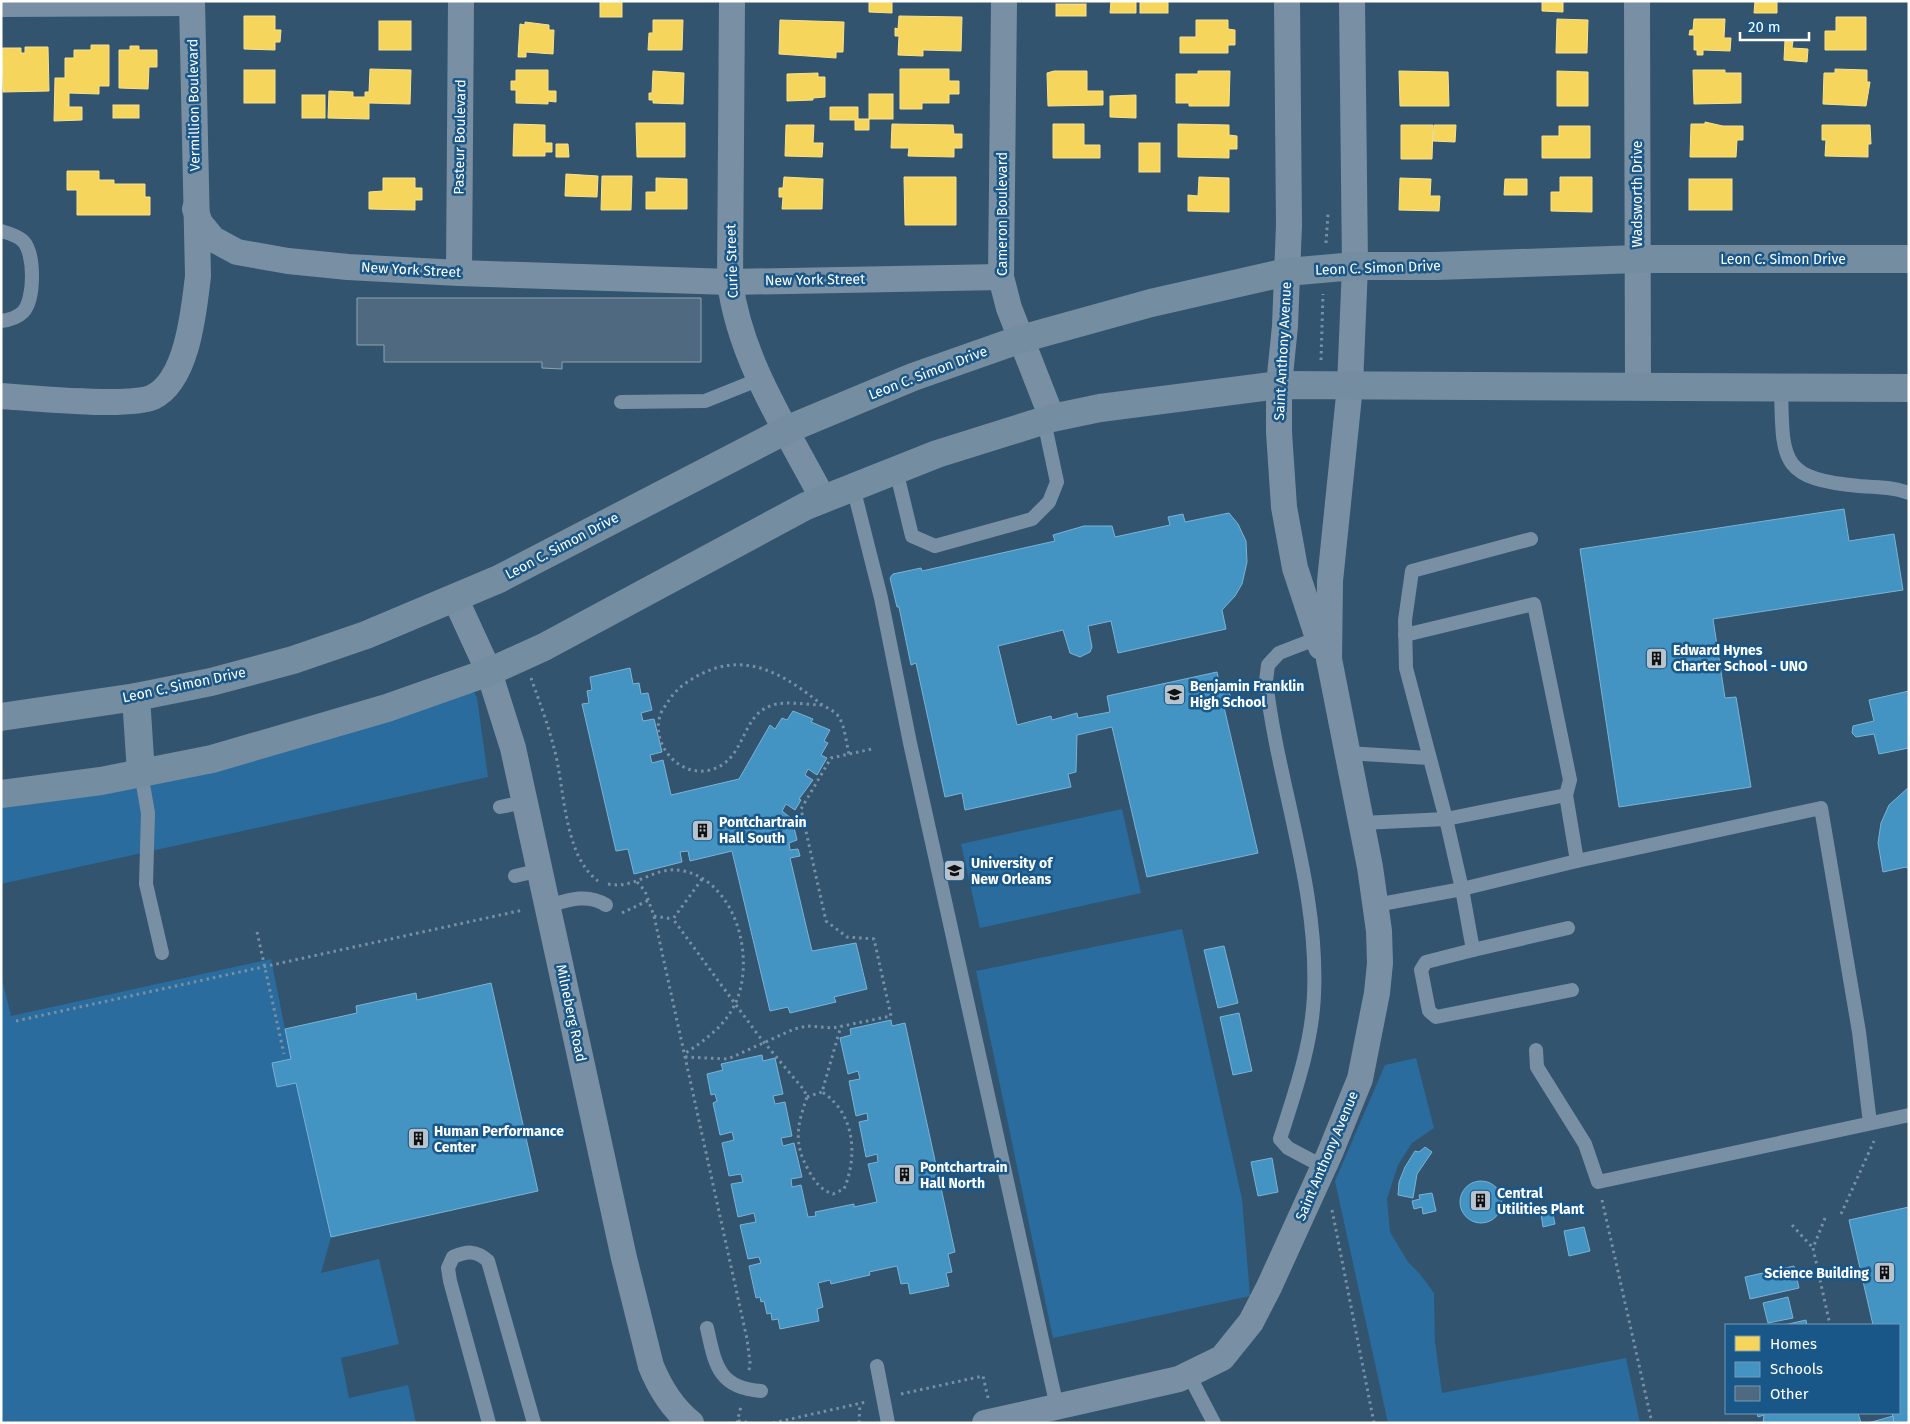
<svg xmlns="http://www.w3.org/2000/svg" width="1910" height="1424" font-family="'Fira Sans',sans-serif">
  <style>
    .green { fill: #2a6c9e }
    .homes { fill: #f6d55c; stroke: #f9e28d }
    .schools { fill: #4393c3; stroke: #7bb3d5 }
    .building { fill: #4f6a80; stroke: #8da2b2 }
    .lines { fill: none; stroke-linecap: round; stroke-linejoin: round }
    .path { stroke: #7990a4; stroke-width: 3; stroke-dasharray: 2.5 4; stroke-linecap: butt }
    .service { stroke: #7990a4; stroke-width: 14 }
    .minor { stroke: #7990a4; stroke-width: 26 }
    .secondary { stroke: #748da0; stroke-width: 28 }
    .labels { text-anchor: middle; dominant-baseline: central; stroke-width: 5; stroke-linejoin: round; paint-order: stroke }
    .street-label { font-size: 14px; fill: #fff; stroke: #195788 }
    .poi-label { font-size: 14px; font-weight: bold; fill: #fff; stroke: #195788; text-anchor: start }
  </style>
  <rect width="100%" height="100%" fill="#32546f"/>
  <g class="green">
    <polygon points="468,680 477,698 488,777 1,884 1,794 33,790"/>
    <polygon points="1122,809 1141,893 980,928 961,844"/>
    <polygon points="1182,929 1242,1199 1250,1296 1053,1338 976,971"/>
    <polygon points="271,959 291,1059 272,1063 277,1087 296,1083 331,1237 321,1273 379,1259 399,1344 341,1358 349,1398 408,1385 416,1423 1,1423 1,975 11,1016"/>
    <polygon points="1416,1058 1434,1128 1412,1143 1398,1165 1387,1199 1390,1232 1408,1262 1420,1274 1434,1293 1435,1342 1442,1393 1626,1358 1640,1423 1388,1423 1335,1181 1385,1065"/>
  </g>
  <g class="homes">
    <rect x="600" y="1" width="22" height="16"/>
    <polygon points="869,1 892,1 892,13 869,12"/>
    <polygon points="1111,1 1136,1 1136,13 1110,13"/>
    <rect x="1140" y="1" width="28" height="12"/>
    <polygon points="1542,1 1563,1 1563,12 1542,11"/>
    <polygon points="1755,1 1777,1 1777,13 1754,13"/>
    <rect x="1056" y="4" width="30" height="12"/>
    <polygon points="244,16 275,16 275,30 281,30 280,42 275,42 275,50 244,49"/>
    <polygon points="899,16 962,17 961,51 923,50 923,56 898,55 899,36 895,36 895,28 898,29"/>
    <polygon points="1836,17 1866,17 1866,50 1825,50 1825,31 1836,31"/>
    <polygon points="1557,19 1588,20 1587,53 1556,53"/>
    <polygon points="1694,19 1725,19 1724,38 1731,38 1730,51 1703,50 1703,55 1697,55 1697,50 1694,50 1694,35 1689,35 1690,30 1693,30"/>
    <polygon points="653,20 683,20 682,50 648,50 649,33 653,33"/>
    <polygon points="780,20 844,22 843,52 836,52 836,58 779,54"/>
    <polygon points="1196,20 1228,20 1228,29 1235,30 1235,45 1228,45 1228,53 1180,53 1180,37 1196,37"/>
    <rect x="379" y="21" width="32" height="29"/>
    <polygon points="525,22 549,25 549,30 554,30 553,54 526,52 526,57 518,57 520,24 525,25"/>
    <polygon points="1785,40 1793,41 1792,48 1808,49 1807,62 1784,60"/>
    <polygon points="91,45 109,45 109,86 99,86 99,94 69,93 69,107 82,107 82,120 54,121 55,78 65,78 65,58 74,58 74,50 91,50"/>
    <polygon points="130,46 139,46 139,50 157,50 157,67 149,67 148,89 119,88 119,50 130,50"/>
    <polygon points="25,47 48,47 49,91 3,92 2,48 21,48 21,53 25,53"/>
    <polygon points="370,69 411,70 410,104 369,103 369,119 328,118 329,91 353,92 353,97 365,97 365,92 369,92"/>
    <polygon points="900,69 949,69 949,81 959,81 959,94 949,94 949,103 922,103 922,109 900,109"/>
    <polygon points="1835,69 1867,70 1867,82 1870,82 1866,106 1823,104 1824,73 1835,73"/>
    <rect x="244" y="70" width="31" height="33"/>
    <polygon points="516,70 548,70 548,91 556,91 556,102 548,101 548,104 516,103 516,90 511,90 511,81 516,81"/>
    <polygon points="1693,70 1725,70 1725,73 1741,73 1741,103 1694,104"/>
    <polygon points="653,71 684,73 683,104 653,103 653,100 649,100 649,93 652,93"/>
    <polygon points="1054,71 1087,71 1087,91 1103,91 1103,105 1048,106 1047,73"/>
    <polygon points="1198,71 1230,71 1229,106 1189,106 1189,103 1176,103 1176,74 1198,74"/>
    <polygon points="1399,71 1448,72 1449,106 1400,106"/>
    <polygon points="1557,71 1588,72 1588,106 1557,106"/>
    <polygon points="818,73 818,77 825,77 825,97 813,98 813,100 787,101 787,74"/>
    <rect x="869" y="94" width="24" height="25"/>
    <rect x="302" y="95" width="23" height="23"/>
    <polygon points="1136,95 1136,118 1110,117 1110,96"/>
    <rect x="113" y="105" width="26" height="13"/>
    <polygon points="830,107 858,107 858,119 869,119 869,130 855,130 855,120 830,120"/>
    <polygon points="1705,122 1723,126 1743,126 1743,140 1737,140 1736,157 1690,157 1691,124 1705,124"/>
    <polygon points="636,123 685,123 685,157 637,157"/>
    <polygon points="514,124 545,125 545,143 552,143 552,152 545,152 545,156 513,156"/>
    <polygon points="892,124 953,125 954,134 962,134 962,148 954,148 954,157 908,156 909,148 891,148"/>
    <polygon points="1053,124 1084,124 1084,145 1100,145 1100,158 1053,158"/>
    <polygon points="1178,124 1229,125 1229,135 1237,136 1237,149 1229,149 1229,158 1178,157"/>
    <polygon points="786,125 814,125 813,143 823,143 822,157 785,156"/>
    <polygon points="1401,125 1433,125 1432,159 1401,159"/>
    <polygon points="1434,125 1456,125 1455,142 1433,141"/>
    <polygon points="1822,125 1870,125 1871,144 1868,144 1868,157 1825,156 1826,140 1822,140"/>
    <polygon points="1559,126 1590,126 1590,158 1542,158 1542,136 1559,136"/>
    <rect x="1139" y="143" width="21" height="29"/>
    <polygon points="556,144 568,144 569,157 556,157"/>
    <polygon points="67,171 99,171 99,180 114,180 114,184 145,184 145,197 150,197 150,215 77,215 77,190 67,190"/>
    <polygon points="566,174 598,176 597,197 565,196"/>
    <polygon points="602,176 632,176 631,210 601,210"/>
    <polygon points="784,177 823,179 822,209 782,209 783,197 779,197 779,188 783,188"/>
    <polygon points="904,177 956,177 956,225 905,225"/>
    <polygon points="1199,177 1229,178 1229,212 1188,211 1188,195 1198,196"/>
    <polygon points="1560,177 1592,177 1592,212 1551,211 1551,192 1560,192"/>
    <polygon points="383,178 415,178 415,188 422,188 422,200 415,200 415,210 369,209 369,192 383,191"/>
    <polygon points="656,178 687,179 687,209 646,209 646,192 656,192"/>
    <polygon points="1400,178 1431,179 1430,196 1440,196 1439,211 1399,210"/>
    <polygon points="1505,179 1527,179 1527,195 1504,195"/>
    <rect x="1689" y="179" width="43" height="31"/>
  </g>
  <g class="schools">
    <polygon points="1844,509 1849,541 1894,534 1903,590 1713,619 1725,698 1736,697 1751,787 1619,807 1580,549"/>
    <polygon points="1229,513 1238,524 1246,541 1247,562 1242,584 1235,596 1222,610 1226,629 1118,653 1111,621 1088,626 1092,647 1090,652 1080,657 1070,653 1063,630 998,646 1017,725 1051,716 1052,720 1077,713 1078,718 1110,712 1107,696 1217,672 1221,691 1228,689 1232,702 1223,703 1258,853 1147,877 1112,727 1077,735 1076,772 1068,774 1071,787 965,810 962,793 945,797 916,663 911,665 899,607 897,607 890,578 893,574 921,568 922,571 1055,541 1053,535 1084,526 1112,526 1115,537 1170,525 1168,517 1183,514 1185,522"/>
    <polygon points="630,668 633,684 639,683 641,694 648,693 652,710 641,713 643,721 654,719 662,752 650,755 652,763 663,760 671,795 739,779 770,725 775,729 782,718 787,720 793,711 813,719 811,722 830,730 824,741 828,743 821,755 827,758 817,775 808,769 805,775 813,780 799,799 801,800 795,810 786,804 782,811 792,819 797,840 789,843 790,850 798,849 800,856 790,858 812,951 856,943 867,989 834,997 836,1002 790,1013 788,1007 770,1011 732,851 690,861 688,851 680,852 682,862 634,874 628,849 616,851 582,704 589,703 587,691 592,690 590,677"/>
    <polygon points="1909,691 1909,748 1879,754 1874,734 1856,737 1852,733 1853,726 1874,721 1869,700"/>
    <polygon points="1909,787 1909,869 1906,867 1883,872 1878,843 1881,823 1889,805"/>
    <polygon points="1224,946 1238,1003 1218,1008 1204,950"/>
    <polygon points="491,983 538,1191 331,1237 296,1083 277,1087 272,1063 291,1059 285,1029 357,1013 356,1006 416,993 417,1000"/>
    <polygon points="1239,1013 1252,1071 1233,1075 1220,1017"/>
    <polygon points="891,1020 892,1026 905,1023 955,1252 948,1254 952,1272 946,1273 949,1286 910,1294 908,1283 901,1284 897,1266 869,1272 870,1275 831,1284 830,1280 818,1283 823,1307 817,1309 819,1321 780,1329 778,1319 772,1320 771,1313 767,1314 764,1301 761,1302 760,1297 756,1298 749,1266 761,1263 759,1257 748,1259 740,1225 756,1222 754,1213 738,1217 731,1184 743,1182 741,1174 729,1176 722,1143 734,1140 732,1132 720,1135 713,1103 717,1101 715,1094 711,1095 707,1074 723,1070 721,1064 762,1055 763,1061 775,1058 783,1094 773,1096 775,1104 785,1102 792,1136 781,1138 783,1146 794,1143 802,1177 791,1179 792,1187 801,1185 808,1217 816,1216 815,1212 854,1204 854,1207 877,1202 868,1164 878,1162 877,1154 866,1157 859,1122 868,1120 867,1113 856,1116 849,1081 860,1079 858,1071 848,1074 840,1038 851,1035 850,1029"/>
    <polygon points="1425,1147 1432,1152 1417,1174 1413,1198 1398,1195 1399,1182 1405,1167 1415,1151 1419,1152"/>
    <polygon points="1272,1158 1278,1192 1258,1196 1251,1162"/>
    <circle cx="1481" cy="1202" r="21"/>
    <polygon points="1432,1193 1436,1211 1423,1214 1422,1207 1414,1209 1412,1201 1420,1199 1419,1195"/>
    <polygon points="1551,1205 1555,1224 1543,1227 1540,1207"/>
    <polygon points="1909,1207 1909,1423 1894,1423 1892,1413 1899,1413 1899,1325 1873,1325 1849,1220"/>
    <polygon points="1584,1227 1590,1251 1569,1256 1564,1231"/>
    <polygon points="1794,1266 1799,1288 1750,1299 1745,1277"/>
    <polygon points="1788,1297 1793,1318 1768,1323 1763,1303"/>
    <polygon points="1806,1320 1807,1325 1784,1325"/>
    <polygon points="1757,1413 1858,1413 1861,1423 1763,1423 1764,1415 1758,1417"/>
    <polygon points="1893,1416 1894,1423 1868,1423"/>
  </g>
  <polygon class="building" points="357,298 701,298 701,362 562,362 562,369 542,368 542,362 384,362 384,345 357,345"/>
  <g class="lines">
    <g class="path">
      <polyline points="1326,243 1328,214"/>
      <polyline points="1321,360 1323,294"/>
      <path d="M 531,678 C 539,701 548,724 554,748 C 565,787 563,855 598,881"/>
      <path d="M 822,705 C 806,705 785,700 770,706 C 740,717 746,761 710,770 C 678,778 649,742 661,713 C 663,708 667,704 669,700 C 677,688 689,680 701,674 C 747,651 785,675 821,704 C 827,708 835,711 839,717 C 845,727 846,742 849,754"/>
      <path d="M 702,879 L 673,919 L 758,1035 L 804,1090 L 807,1097 C 797,1126 793,1143 809,1171 C 815,1182 821,1190 833,1194 L 844,1189 C 858,1156 855,1113 822,1092 L 841,1026"/>
      <polyline points="637,882 645,891 654,916 747,1339 750,1362 749,1371"/>
      <path d="M 608,884 C 637,890 655,864 684,871 C 737,883 756,960 735,1004 C 725,1026 704,1041 684,1054"/>
      <polyline points="622,913 649,900"/>
      <polyline points="654,916 673,919"/>
      <polyline points="257,932 284,1054"/>
      <polyline points="16,1021 523,910"/>
      <polyline points="685,1057 728,1059 794,1029 807,1026 833,1028 891,1016 874,939 847,937 826,921 801,809 831,758 872,749"/>
      <polyline points="807,1097 822,1092"/>
      <polyline points="1602,1200 1652,1423"/>
      <polyline points="1332,1210 1374,1423"/>
      <polyline points="1841,1214 1874,1141"/>
      <polyline points="1825,1218 1813,1248 1830,1325"/>
      <polyline points="1792,1225 1813,1248"/>
      <polyline points="901,1394 983,1376 988,1398"/>
      <polyline points="738,1421 752,1423"/>
      <polyline points="737,1423 741,1406"/>
      <polyline points="773,1423 866,1402"/>
      <polyline points="859,1423 860,1404"/>
    </g>
    <g class="service">
      <path d="M 1,231 C 8,233 17,235 23,241 C 35,253 35,299 23,312 C 17,318 9,320 1,321"/>
      <path d="M 1781,388 C 1783,459 1778,479 1859,486 C 1876,487 1893,487 1909,493"/>
      <polyline points="621,402 705,401 760,379"/>
      <polyline points="896,470 912,536 935,546 1032,519 1049,502 1057,482 1044,421"/>
      <polyline points="853,487 881,598 910,743 1057,1407"/>
      <polyline points="1531,539 1412,571 1405,620 1406,668 1446,819 1462,889 1473,950 1568,928"/>
      <path d="M 1318,638 L 1279,653 L 1268,665 L 1266,681 C 1278,786 1319,888 1314,995 C 1312,1044 1295,1092 1280,1139 L 1288,1148 L 1324,1167"/>
      <polyline points="1346,753 1429,758"/>
      <polyline points="141,773 148,813 146,884 162,953"/>
      <polyline points="500,807 525,802"/>
      <polyline points="1362,823 1446,819 1566,795 1570,780 1534,604 1405,635"/>
      <polyline points="1577,861 1821,808 1859,1032 1870,1123"/>
      <polyline points="515,876 541,870"/>
      <polyline points="1376,905 1462,889 1577,861 1566,795"/>
      <path d="M 548,906 C 568,900 587,893 606,905"/>
      <polyline points="1473,950 1426,962 1421,970 1429,1011 1436,1017 1572,990"/>
      <polyline points="1536,1050 1537,1067 1585,1144 1598,1182 1909,1115"/>
      <path d="M 707,1328 C 715,1364 718,1388 761,1391"/>
      <polyline points="877,1366 888,1423"/>
      <polyline points="1189,1375 1214,1423"/>
      <path d="M 489,1423 L 450,1281 L 448,1268 L 453,1257 C 467,1251 476,1250 488,1261 L 534,1423"/>
    </g>
    <g class="minor">
      <path d="M 732,1 L 730,282 C 740,360 787,430 823,499"/>
      <polyline points="1004,1 1001,277 1009,308 1052,418"/>
      <polyline points="1287,1 1289,225 1285,326 1279,385 1279,432 1284,507 1295,568 1321,647"/>
      <polyline points="1637,1 1638,387"/>
      <polyline points="1,4 192,3"/>
      <polyline points="195,209 200,223 213,239 237,252 288,261 348,267 459,273 730,282 1001,277"/>
      <polyline points="459,273 461,1"/>
      <path d="M 1,396 C 32,398 129,408 153,397 C 188,380 194,309 198,276 L 192,1"/>
      <path d="M 455,598 L 489,672 L 513,748 L 624,1258 L 651,1366 C 660,1388 672,1408 691,1423"/>
      <polyline points="985,1423 1179,1379 1222,1358 1251,1322 1269,1287 1330,1153 1360,1079 1377,993 1380,963 1379,931 1370,867 1329,659 1330,581 1350,386 1355,266 1352,1"/>
    </g>
    <g class="secondary">
      <polyline points="136,697 141,773"/>
      <polyline points="1,717 136,697 211,682 293,660 366,635 499,579 786,430 913,377 1021,339 1151,303 1287,272 1355,266 1436,266 1638,259 1909,259"/>
      <polyline points="1,794 101,781 212,759 387,708 489,672 544,647 806,506 937,454 1052,418 1100,408 1279,385 1909,388"/>
    </g>
  </g>
  <defs>
    <symbol id="building-square" viewBox="-11 -11 22 22"><rect x="-9" y="-9" width="18" height="18" rx="4" fill="#b7c3cd" stroke="#195788"/><path d="M-4-6H4V6H1V3H-1V6H-4ZM-2.5-4.3h1.7v1.8h-1.7ZM.8-4.3h1.7v1.8H.8ZM-2.5-1h1.7V.8h-1.7ZM.8-1h1.7V.8H.8Z" fill="#111"/></symbol>
    <symbol id="school-square" viewBox="-11 -11 22 22"><rect x="-9" y="-9" width="18" height="18" rx="4" fill="#b7c3cd" stroke="#195788"/><path d="M0-5L7-2L0 1L-7-2ZM-4 1L0 2.5L4 1V4Q0 6-4 4Z" fill="#111"/></symbol>
    <symbol id="university-square" viewBox="-11 -11 22 22"><rect x="-9" y="-9" width="18" height="18" rx="4" fill="#b7c3cd" stroke="#195788"/><path d="M0-5L7-2L0 1L-7-2ZM-4 1L0 2.5L4 1V4Q0 6-4 4Z" fill="#111"/></symbol>
  </defs>
  <g fill-rule="evenodd">
    <use href="#building-square" x="1644" y="646" width="25" height="25"/>
    <use href="#school-square" x="1162" y="682" width="25" height="25"/>
    <use href="#building-square" x="690" y="818" width="25" height="25"/>
    <use href="#university-square" x="942" y="858" width="25" height="25"/>
    <use href="#building-square" x="406" y="1126" width="25" height="25"/>
    <use href="#building-square" x="892" y="1162" width="25" height="25"/>
    <use href="#building-square" x="1468" y="1188" width="25" height="25"/>
    <use href="#building-square" x="1872" y="1260" width="25" height="25"/>
  </g>
  <g class="labels">
    <g class="street-label">
      <text transform="translate(194 105) rotate(-91)">Vermillion Boulevard</text>
      <text transform="translate(460 137) rotate(-89)">Pasteur Boulevard</text>
      <text transform="translate(1637 194) rotate(-90)">Wadsworth Drive</text>
      <text transform="translate(1002 214) rotate(-90)">Cameron Boulevard</text>
      <text x="1783" y="259">Leon C. Simon Drive</text>
      <text transform="translate(732 261) rotate(-92)">Curie Street</text>
      <text transform="translate(1378 268) rotate(-2)">Leon C. Simon Drive</text>
      <text transform="translate(411 270) rotate(3)">New York Street</text>
      <text transform="translate(815 280) rotate(-1)">New York Street</text>
      <text transform="translate(1283 351) rotate(-87)">Saint Anthony Avenue</text>
      <text transform="translate(928 373) rotate(-21)">Leon C. Simon Drive</text>
      <text transform="translate(562 546) rotate(-28)">Leon C. Simon Drive</text>
      <text transform="translate(184 685) rotate(-12)">Leon C. Simon Drive</text>
      <text transform="translate(571 1013) rotate(78)">Milneberg Road</text>
      <text transform="translate(1327 1156) rotate(-67)">Saint Anthony Avenue</text>
    </g>
    <g class="poi-label">
      <text x="1673" y="650">Edward Hynes<tspan x="1673" dy="16">Charter School - UNO</tspan></text>
      <text x="1190" y="686">Benjamin Franklin<tspan x="1190" dy="16">High School</tspan></text>
      <text x="719" y="822">Pontchartrain<tspan x="719" dy="16">Hall South</tspan></text>
      <text x="971" y="863">University of<tspan x="971" dy="16">New Orleans</tspan></text>
      <text x="434" y="1131">Human Performance<tspan x="434" dy="16">Center</tspan></text>
      <text x="920" y="1167">Pontchartrain<tspan x="920" dy="16">Hall North</tspan></text>
      <text x="1497" y="1193">Central<tspan x="1497" dy="16">Utilities Plant</tspan></text>
      <text x="1869" y="1273" text-anchor="end">Science Building</text>
    </g>
  </g>
  <rect width="1910" height="1424" fill="none" stroke="#ffffff" stroke-width="5"/>
  <rect x="1725" y="1324" width="175" height="90" fill="#195788" stroke="#759ab8"/>
  <rect x="1735" y="1336" width="25" height="15" fill="#f6d55c" stroke="#759ab8"/>
  <text x="1770" y="1349" font-size="15" fill="#ffffff">Homes</text>
  <rect x="1735" y="1362" width="25" height="15" fill="#4393c3" stroke="#759ab8"/>
  <text x="1770" y="1374" font-size="15" fill="#ffffff">Schools</text>
  <rect x="1735" y="1386" width="25" height="15" fill="#4f6a80" stroke="#759ab8"/>
  <text x="1770" y="1399" font-size="15" fill="#ffffff">Other</text>
  <path d="M1740 32v8h69v-8" fill="none" stroke="#ffffff" stroke-width="2.5"/>
  <text x="1748" y="32" font-size="15" fill="#ffffff" stroke="#195788" stroke-width="4" paint-order="stroke">20 m</text>
</svg>
